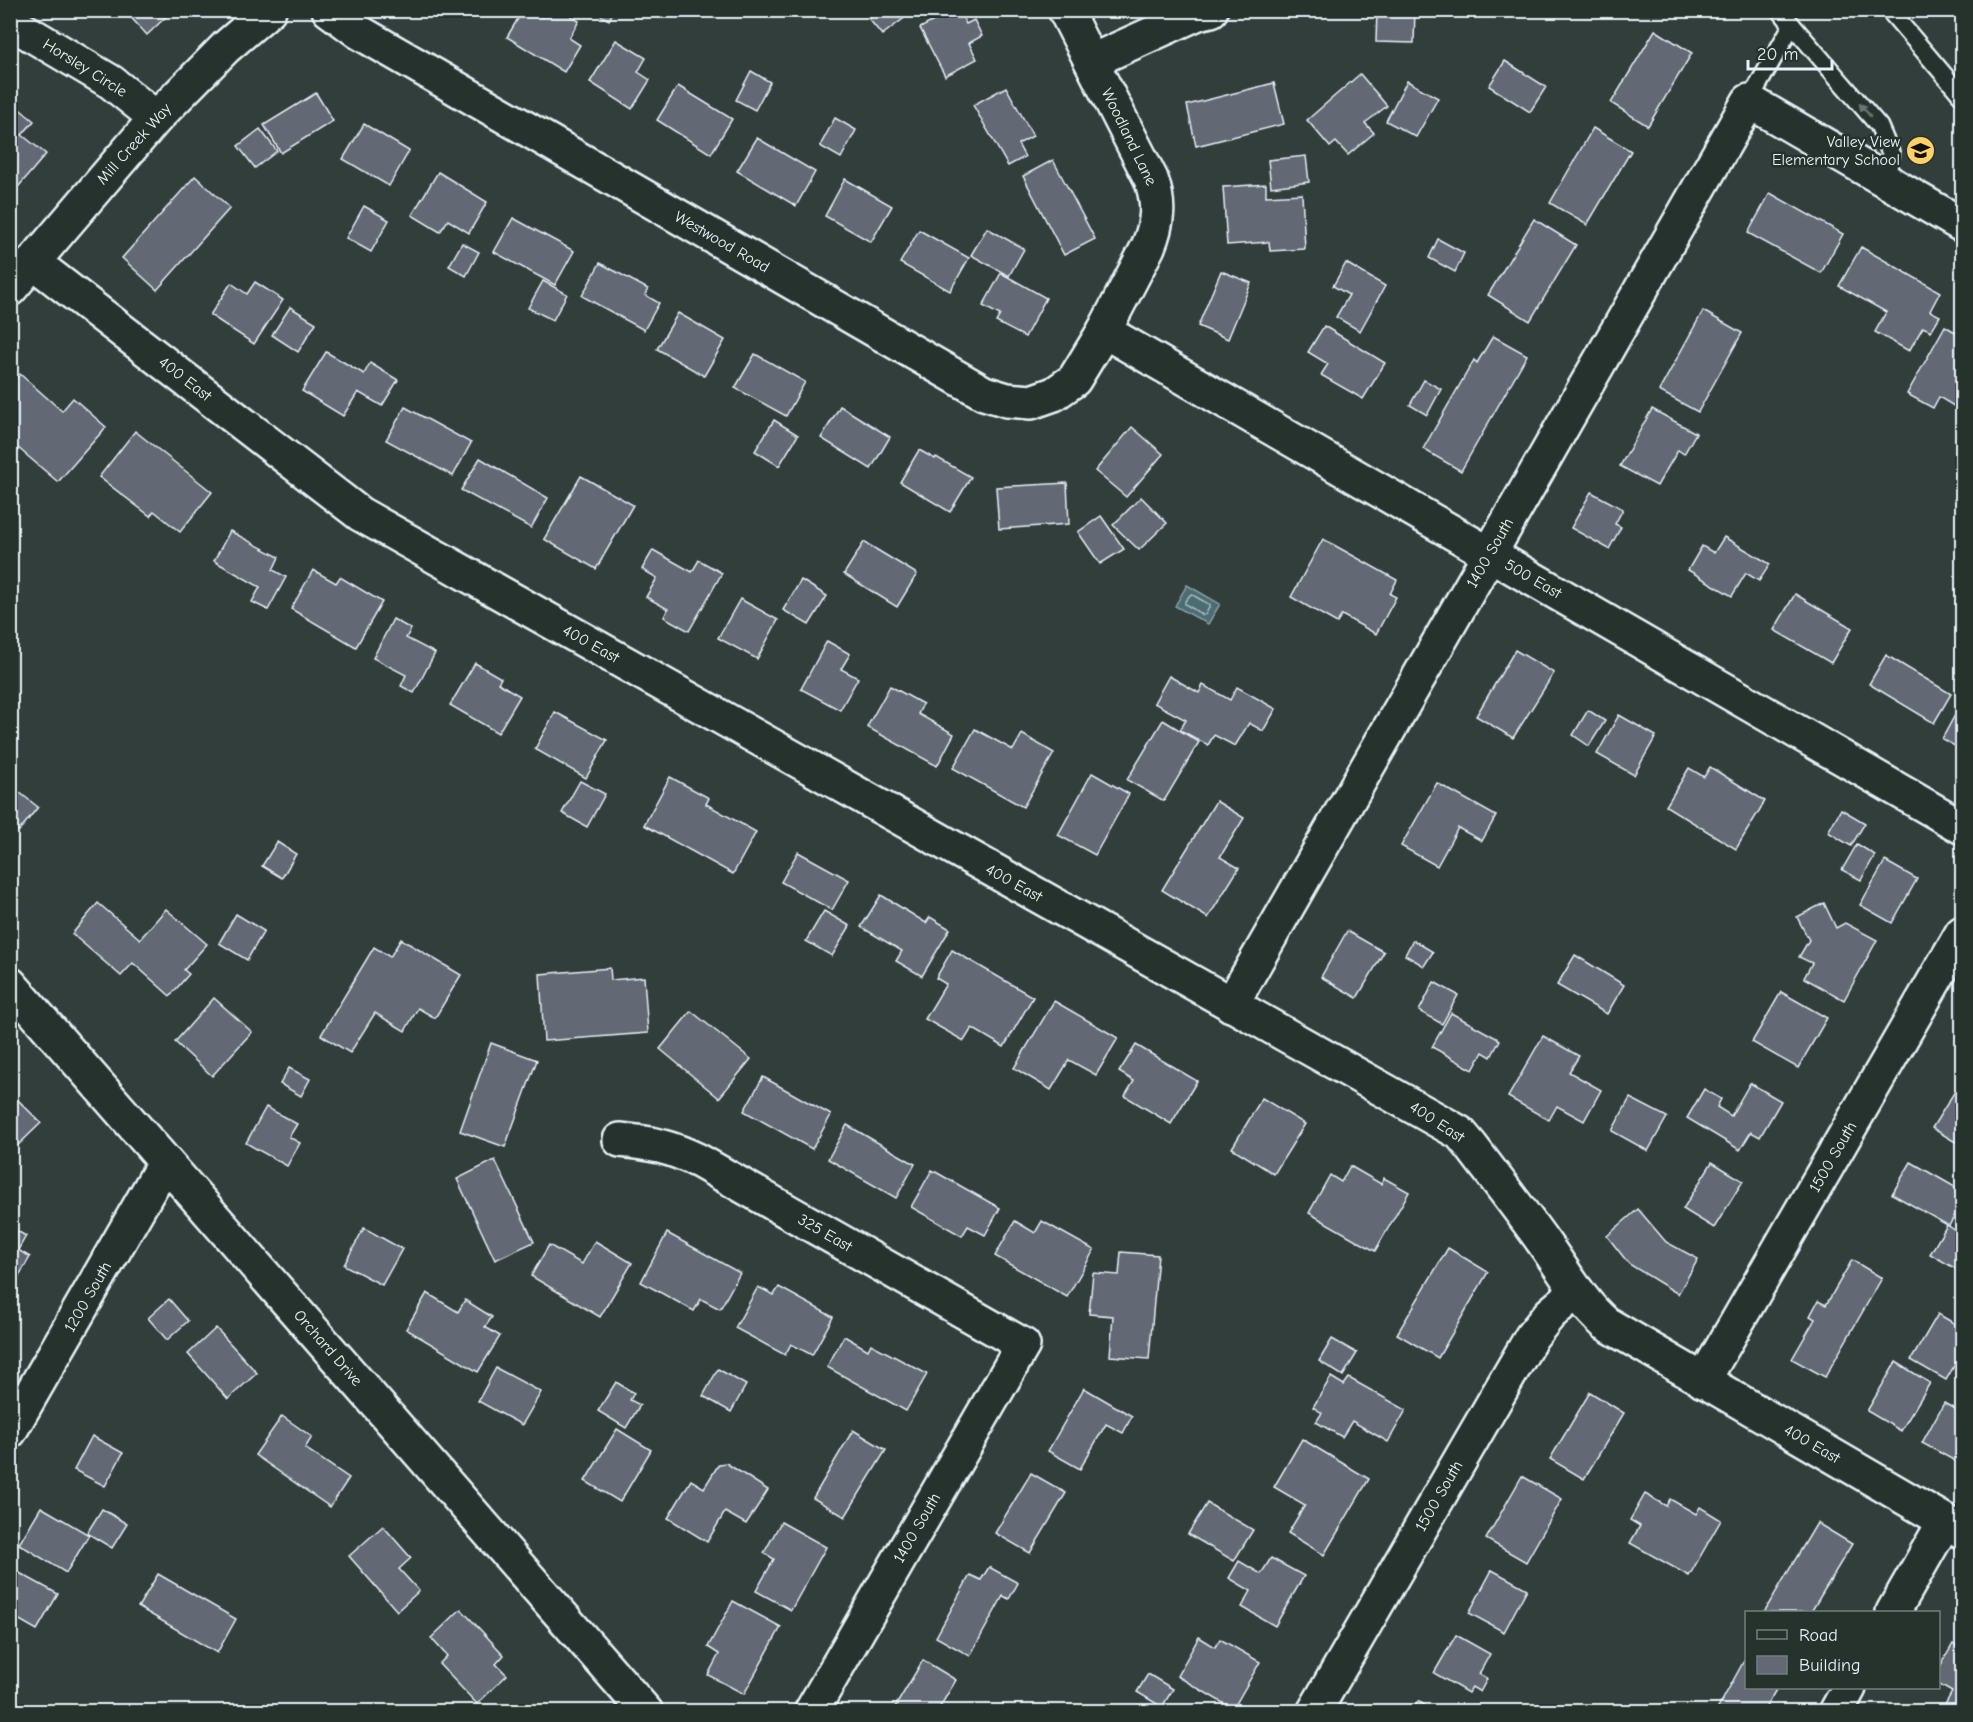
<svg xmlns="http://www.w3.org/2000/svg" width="1973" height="1722" font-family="'Comic Neue',sans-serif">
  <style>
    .water { fill: #4b6c72; stroke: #8aa1a8; stroke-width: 1.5 }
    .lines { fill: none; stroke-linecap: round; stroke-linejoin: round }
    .shore { stroke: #a9bcc2; stroke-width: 1.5 }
    .building { fill: #626974; stroke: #e8f1f8; stroke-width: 1.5 }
    .lane-casing { stroke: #e8f1f8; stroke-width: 21 }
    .street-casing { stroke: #e8f1f8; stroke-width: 38 }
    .secondary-casing { stroke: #e8f1f8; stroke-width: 38 }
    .lane { stroke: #26332d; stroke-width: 16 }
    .street { stroke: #26332d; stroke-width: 33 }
    .secondary { stroke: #26332d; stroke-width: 33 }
    .oneway { fill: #6a7674 }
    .labels { text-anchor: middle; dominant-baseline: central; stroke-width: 5; stroke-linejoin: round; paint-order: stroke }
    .street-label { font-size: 16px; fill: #e8f1f8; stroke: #26332d }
    .poi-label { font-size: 16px; fill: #e8f1f8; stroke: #26332d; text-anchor: end }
  </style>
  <rect width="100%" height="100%" fill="#323e3b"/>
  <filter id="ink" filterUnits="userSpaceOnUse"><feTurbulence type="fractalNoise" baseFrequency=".0167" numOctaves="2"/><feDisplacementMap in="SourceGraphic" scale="12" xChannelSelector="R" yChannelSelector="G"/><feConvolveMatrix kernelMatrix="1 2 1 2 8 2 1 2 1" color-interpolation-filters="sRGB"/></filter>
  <g filter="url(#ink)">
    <polygon class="water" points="1187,585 1220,604 1208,624 1175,606"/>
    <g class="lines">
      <polygon class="shore" points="1191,594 1210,605 1206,614 1203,615 1185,604 1185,601"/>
    </g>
    <g class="building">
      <polygon points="124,10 173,10 147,35"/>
      <polygon points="523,10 531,10 542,17 546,10 562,10 579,21 569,38 580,45 564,72 507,37"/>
      <polygon points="598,10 614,10 609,20 596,13"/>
      <polygon points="880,10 904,10 907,16 882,35 869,19"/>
      <polygon points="955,10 959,10 966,24 974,20 982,36 969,43 977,59 945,76 920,28"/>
      <polygon points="1377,10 1415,10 1414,43 1376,42"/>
      <polygon points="1655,30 1692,53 1648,126 1611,103"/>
      <polygon points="616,40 646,58 638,72 650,80 632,109 590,82"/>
      <polygon points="1505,61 1546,87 1530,112 1489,86"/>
      <polygon points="751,71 770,82 755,110 736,100"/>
      <polygon points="1360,74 1387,106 1365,123 1374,133 1348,155 1336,142 1330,147 1307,120"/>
      <polygon points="1407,81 1438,98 1416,137 1386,121"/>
      <polygon points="1274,83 1284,124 1196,146 1187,105"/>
      <polygon points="678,86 732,119 711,154 657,120"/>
      <polygon points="1006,87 1033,136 1018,144 1025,157 1008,166 973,105"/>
      <polygon points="316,93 333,121 281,153 264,125"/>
      <polygon points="10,101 34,121 22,135 46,154 19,186 10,179"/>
      <polygon points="835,118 856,130 841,158 820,146"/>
      <polygon points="364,124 409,151 389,186 343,159"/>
      <polygon points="1593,128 1631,151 1587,225 1550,203"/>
      <polygon points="260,129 277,151 255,168 238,146"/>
      <polygon points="757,138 815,172 796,206 737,171"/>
      <polygon points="1306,156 1309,182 1271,187 1268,160"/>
      <polygon points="1053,160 1095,239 1064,255 1023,176"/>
      <polygon points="438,172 487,202 469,233 448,220 440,232 412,215"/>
      <polygon points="195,176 230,208 157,290 122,258"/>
      <polygon points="845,179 892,206 871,242 825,216"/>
      <polygon points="1266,184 1266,196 1302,194 1305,249 1270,251 1269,242 1227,245 1223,187"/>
      <polygon points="1770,193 1843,234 1821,273 1748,233"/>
      <polygon points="364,206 389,220 371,252 346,238"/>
      <polygon points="513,218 574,251 555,285 494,252"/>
      <polygon points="1534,219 1576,245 1530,321 1488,295"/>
      <polygon points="987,228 1024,249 1009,276 971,255"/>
      <polygon points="919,230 969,258 950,291 900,263"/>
      <polygon points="1438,239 1464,253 1455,272 1429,258"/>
      <polygon points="462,243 479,252 466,276 449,266"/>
      <polygon points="1861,247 1940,292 1930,311 1940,316 1931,331 1923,327 1909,351 1875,332 1886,312 1839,286"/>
      <polygon points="600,263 648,289 645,295 659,303 644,330 582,296"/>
      <polygon points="1346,263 1385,286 1360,331 1336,317 1349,295 1333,286"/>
      <polygon points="1221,271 1251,283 1228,339 1198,326"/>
      <polygon points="1001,273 1046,298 1025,337 996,322 1000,315 983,306"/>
      <polygon points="543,281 567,294 553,320 528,308"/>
      <polygon points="255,282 283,300 254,344 210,315 231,283 247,294"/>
      <polygon points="290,307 316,323 298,352 272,335"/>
      <polygon points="1703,311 1742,333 1698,412 1659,391"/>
      <polygon points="678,313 725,340 704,376 657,349"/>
      <polygon points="1324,326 1385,363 1363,399 1321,375 1328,364 1308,352"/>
      <polygon points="1945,326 1962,336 1962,411 1939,397 1933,408 1907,394"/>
      <polygon points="1493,336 1527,355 1461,471 1423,449 1474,360 1477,363"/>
      <polygon points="326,352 364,374 370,363 398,380 382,406 358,392 343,416 302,391"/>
      <polygon points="755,354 805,382 786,416 735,388"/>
      <polygon points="20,374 62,411 73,398 106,427 58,482 10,441 10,386"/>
      <polygon points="1424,380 1441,389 1427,415 1410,405"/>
      <polygon points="840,406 890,437 871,469 821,438"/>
      <polygon points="405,407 471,443 453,476 386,440"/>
      <polygon points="1652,409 1696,433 1684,454 1678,450 1657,486 1620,466"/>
      <polygon points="774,420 798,435 779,466 755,451"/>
      <polygon points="1132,427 1163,454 1126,497 1095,471"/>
      <polygon points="135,431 212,492 180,532 154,511 150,516 99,477"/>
      <polygon points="919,450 935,459 936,457 971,477 950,512 900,482"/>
      <polygon points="480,458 548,498 531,528 461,490"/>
      <polygon points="581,476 633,505 596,569 544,539"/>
      <polygon points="1067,483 1069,524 999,529 996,487"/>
      <polygon points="1591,492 1623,509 1615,524 1621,527 1609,549 1571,528"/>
      <polygon points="1141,497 1167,523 1139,550 1113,525"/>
      <polygon points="1101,516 1124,549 1100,564 1078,532"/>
      <polygon points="230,531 279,557 273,570 286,577 268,610 252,602 260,587 214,561"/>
      <polygon points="1724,537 1770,564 1759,581 1746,573 1732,596 1688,570 1702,546 1714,553"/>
      <polygon points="1323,539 1397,580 1390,594 1396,597 1376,634 1342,615 1337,623 1291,597"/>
      <polygon points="864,542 917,574 897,607 844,574"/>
      <polygon points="653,550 692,572 699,560 722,573 689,631 664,617 668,609 646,597 657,578 642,569"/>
      <polygon points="313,570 336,583 340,577 382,602 356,647 291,609"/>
      <polygon points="801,580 827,596 809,625 783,610"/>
      <polygon points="1795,594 1852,628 1831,663 1774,630"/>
      <polygon points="740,599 778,620 757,659 718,638"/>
      <polygon points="393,619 411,629 406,638 435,653 414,693 401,686 406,675 373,658"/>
      <polygon points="827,641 850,654 841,669 858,678 840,710 801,689"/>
      <polygon points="1515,650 1554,673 1513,738 1476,716"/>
      <polygon points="1886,655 1951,694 1934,723 1869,684"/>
      <polygon points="475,663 501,678 498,683 520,696 498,733 450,705"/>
      <polygon points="1169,676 1199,693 1203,685 1230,700 1237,687 1276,709 1263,731 1249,723 1235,746 1214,735 1208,745 1180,730 1186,720 1154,703"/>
      <polygon points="890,686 923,704 918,714 954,734 937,766 867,727"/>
      <polygon points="1962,702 1962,750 1942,739"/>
      <polygon points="1588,710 1605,721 1589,746 1573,735"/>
      <polygon points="555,712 607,740 586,778 535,749"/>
      <polygon points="1619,715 1656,736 1634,775 1597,754"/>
      <polygon points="1163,720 1199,742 1164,801 1127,780"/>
      <polygon points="975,729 1013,750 1022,734 1054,753 1023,807 953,768"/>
      <polygon points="1710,767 1765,801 1736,849 1666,806 1689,768 1704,777"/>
      <polygon points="1092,773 1129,794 1095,855 1058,835"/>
      <polygon points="670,777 709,798 706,804 756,832 733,874 644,825"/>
      <polygon points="580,781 605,794 587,827 562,813"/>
      <polygon points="1437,783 1496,816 1482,841 1458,828 1437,866 1401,846"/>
      <polygon points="10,785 38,807 19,831 10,826"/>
      <polygon points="1216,801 1244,818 1220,857 1239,868 1208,918 1162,890"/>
      <polygon points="1841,809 1865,823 1851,846 1828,832"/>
      <polygon points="277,842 296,854 282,878 262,866"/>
      <polygon points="1857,844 1875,855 1861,880 1842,870"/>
      <polygon points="798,852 849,880 832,910 781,882"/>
      <polygon points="1885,861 1917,879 1892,923 1860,905"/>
      <polygon points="881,895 926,923 930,917 950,929 922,976 896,961 902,951 861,927"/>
      <polygon points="98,903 140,939 166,909 207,944 184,970 189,974 170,996 133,963 121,976 72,934"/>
      <polygon points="1824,903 1836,928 1845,923 1877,940 1844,1000 1804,978 1812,963 1799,957 1809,940 1797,917"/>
      <polygon points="824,911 850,926 832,956 806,941"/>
      <polygon points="236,914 264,931 247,960 219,943"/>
      <polygon points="1347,931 1384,952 1357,998 1321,977"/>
      <polygon points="401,939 461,975 435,1018 418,1008 405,1031 375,1013 350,1053 321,1035 374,947 390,957"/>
      <polygon points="1413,940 1433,952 1424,966 1405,955"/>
      <polygon points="952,950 1033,997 1004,1047 972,1028 964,1041 925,1019 946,984 936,978"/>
      <polygon points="1575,955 1624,985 1607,1014 1557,985"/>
      <polygon points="610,968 611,980 644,977 648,1033 544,1041 540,974"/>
      <polygon points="1434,982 1458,995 1442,1024 1419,1011"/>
      <polygon points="1781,992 1827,1018 1798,1068 1752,1042"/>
      <polygon points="214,998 252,1032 212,1076 175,1042"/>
      <polygon points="1054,1001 1118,1038 1096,1075 1069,1060 1051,1090 1014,1068"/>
      <polygon points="691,1011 751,1059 719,1098 660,1049"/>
      <polygon points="1451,1013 1500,1040 1491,1057 1483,1052 1473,1070 1432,1047"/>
      <polygon points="1543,1036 1579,1056 1569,1072 1601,1090 1584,1121 1557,1106 1549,1120 1508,1097"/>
      <polygon points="491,1043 537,1060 505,1147 460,1131"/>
      <polygon points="1136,1045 1197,1081 1171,1124 1125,1096 1134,1081 1119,1072"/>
      <polygon points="289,1068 310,1079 301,1096 280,1084"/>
      <polygon points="763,1077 831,1115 812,1149 744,1111"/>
      <polygon points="1750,1083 1781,1101 1760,1137 1751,1132 1740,1150 1687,1118 1704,1089 1721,1099 1717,1107 1731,1116"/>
      <polygon points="1955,1091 1962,1096 1962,1146 1932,1128"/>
      <polygon points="11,1093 41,1123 13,1150 10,1147"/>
      <polygon points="1262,1098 1305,1124 1274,1174 1232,1148"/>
      <polygon points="1630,1098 1667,1117 1648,1151 1612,1131"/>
      <polygon points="266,1107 297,1124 289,1137 300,1143 287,1166 246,1143"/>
      <polygon points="847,1125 915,1164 896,1198 828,1159"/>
      <polygon points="495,1160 534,1242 495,1260 457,1179"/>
      <polygon points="1712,1162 1743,1181 1714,1228 1683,1209"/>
      <polygon points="1911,1162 1962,1191 1962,1201 1949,1226 1892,1194"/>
      <polygon points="1350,1166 1381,1184 1384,1178 1409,1192 1375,1251 1309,1213 1330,1175 1341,1182"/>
      <polygon points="932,1170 1000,1208 985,1235 968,1226 962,1236 911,1207"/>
      <polygon points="1638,1209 1666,1242 1698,1259 1678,1294 1629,1264 1607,1236"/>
      <polygon points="1015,1221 1035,1233 1042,1221 1094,1250 1067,1297 995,1256"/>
      <polygon points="1947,1225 1962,1235 1962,1258 1956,1269 1930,1254"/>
      <polygon points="10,1227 26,1236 18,1250 30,1257 11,1290"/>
      <polygon points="364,1228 402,1249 382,1285 344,1265"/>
      <polygon points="667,1233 740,1273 720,1309 701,1299 694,1311 641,1282"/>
      <polygon points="595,1241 632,1263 600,1317 531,1276 549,1245 582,1264"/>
      <polygon points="1448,1248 1488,1272 1438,1358 1397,1334"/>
      <polygon points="1121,1252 1158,1255 1149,1359 1110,1356 1113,1316 1089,1314 1093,1273 1119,1275"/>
      <polygon points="1852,1260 1882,1278 1825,1377 1792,1359 1815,1319 1810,1316 1818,1301 1826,1305"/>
      <polygon points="758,1287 774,1295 779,1287 833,1317 812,1355 791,1344 785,1355 735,1328"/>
      <polygon points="427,1293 458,1312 465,1300 492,1317 485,1327 500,1336 478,1372 406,1329"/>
      <polygon points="169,1299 188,1321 167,1340 148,1318"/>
      <polygon points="1938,1314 1962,1328 1962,1352 1946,1380 1911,1360"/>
      <polygon points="216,1328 257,1373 228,1399 188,1354"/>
      <polygon points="844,1336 868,1350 871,1344 927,1374 906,1411 827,1367"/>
      <polygon points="1332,1339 1357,1353 1343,1376 1319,1361"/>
      <polygon points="1896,1362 1930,1383 1901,1431 1867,1411"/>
      <polygon points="496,1368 541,1392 522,1425 478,1401"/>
      <polygon points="718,1369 746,1385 731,1412 703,1396"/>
      <polygon points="1331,1377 1344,1385 1349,1378 1406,1410 1388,1442 1352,1421 1342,1437 1316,1422 1322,1413 1313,1407"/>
      <polygon points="616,1382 634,1393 630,1400 640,1405 626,1428 598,1411"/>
      <polygon points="1084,1388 1132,1416 1123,1433 1106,1424 1080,1469 1048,1451"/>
      <polygon points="1590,1392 1624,1413 1584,1479 1550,1459"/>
      <polygon points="1944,1403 1962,1413 1962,1462 1958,1460 1957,1462 1922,1443"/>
      <polygon points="282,1416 312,1437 305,1448 349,1478 330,1507 255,1455"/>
      <polygon points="617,1429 651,1450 620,1502 585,1481"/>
      <polygon points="853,1430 886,1450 845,1517 813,1498"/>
      <polygon points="92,1436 123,1453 105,1486 74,1470"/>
      <polygon points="1302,1439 1369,1479 1324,1555 1288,1533 1305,1505 1274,1487"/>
      <polygon points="726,1463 768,1490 746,1524 725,1512 707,1542 668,1518 691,1480 704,1488 719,1464"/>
      <polygon points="1031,1473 1066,1493 1030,1553 995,1533"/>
      <polygon points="1522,1476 1562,1499 1526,1562 1486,1539"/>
      <polygon points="1645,1494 1666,1506 1670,1499 1696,1514 1700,1507 1721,1520 1689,1576 1630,1543 1640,1526 1630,1520"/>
      <polygon points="1207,1503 1253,1530 1234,1561 1188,1534"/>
      <polygon points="41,1507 89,1535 66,1573 19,1544"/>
      <polygon points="102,1509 127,1524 112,1548 87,1533"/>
      <polygon points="781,1522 826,1547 791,1610 756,1591 774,1559 764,1553"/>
      <polygon points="1817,1523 1852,1544 1811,1612 1764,1612"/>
      <polygon points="383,1526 411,1558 399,1569 419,1591 397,1611 349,1556"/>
      <polygon points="1271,1558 1304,1576 1275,1626 1242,1607 1251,1591 1229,1578 1239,1561 1261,1574"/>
      <polygon points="989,1567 1018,1583 1009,1599 1003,1596 970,1656 936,1637 970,1575 981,1580"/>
      <polygon points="14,1570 58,1594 37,1630 18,1619 10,1632 10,1576"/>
      <polygon points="1492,1570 1527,1589 1504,1632 1469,1613"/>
      <polygon points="158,1574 236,1619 217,1653 138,1607"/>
      <polygon points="733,1601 781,1627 744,1694 708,1675 719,1654 708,1647"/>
      <polygon points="461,1609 504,1655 496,1664 507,1675 477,1704 439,1664 447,1656 431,1638"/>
      <polygon points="1456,1635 1490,1654 1479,1674 1487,1679 1480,1692 1472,1687 1468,1693 1434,1673"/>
      <polygon points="10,1637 17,1641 10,1653"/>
      <polygon points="1199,1637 1215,1647 1220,1639 1260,1662 1233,1709 1177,1676"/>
      <polygon points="1953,1644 1962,1649 1962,1712 1941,1712 1952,1692 1938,1684 1938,1670"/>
      <polygon points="1746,1657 1746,1688 1777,1688 1763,1712 1716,1712"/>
      <polygon points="923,1660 956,1680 937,1712 892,1712"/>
      <polygon points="1148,1674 1173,1689 1162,1707 1137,1692"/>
      <polygon points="1418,1701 1436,1712 1412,1712"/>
      <polygon points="1626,1705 1636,1712 1622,1712"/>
    </g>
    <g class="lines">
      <defs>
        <g id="lane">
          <polyline points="1889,10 1962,96"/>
          <polyline points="1792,25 1879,126 1891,154 1886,181"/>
          <polyline points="1749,101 1792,25 1780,10"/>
        </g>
        <g id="street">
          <path d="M 329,10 L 359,32 L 984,393 L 1007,400 L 1031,402 L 1054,394 L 1074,380 L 1104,331 L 1148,247 C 1158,223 1160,204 1151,179 L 1065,10"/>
          <polyline points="10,22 111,82 156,118"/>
          <polyline points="1092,61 1198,13 1211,10"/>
          <path d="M 33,262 L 360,514 L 1446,1125 L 1460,1133 L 1471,1146 C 1496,1179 1522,1212 1546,1246 C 1565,1273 1581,1302 1605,1323 L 1962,1531"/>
          <polyline points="10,289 156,118 226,47 269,10"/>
          <polyline points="1104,331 1962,827"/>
          <polyline points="1231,1005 1749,101 1962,225"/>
          <path d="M 620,1140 C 651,1143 671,1147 699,1161 L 1023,1345 L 811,1712"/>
          <polyline points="1703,1381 1962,933"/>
          <polyline points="10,1431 165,1162"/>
          <polyline points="1893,1612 1945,1521"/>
          <polyline points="1314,1712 1532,1336 1550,1314 1577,1291"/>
          <polyline points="1836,1712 1849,1688"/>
        </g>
        <polyline id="secondary" points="10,984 646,1712"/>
      </defs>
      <use href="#lane" class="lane-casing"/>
      <use href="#street" class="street-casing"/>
      <use href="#secondary" class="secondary-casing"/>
      <use href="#lane" class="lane"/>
      <use href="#street" class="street"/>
      <use href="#secondary" class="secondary"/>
    </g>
    <defs><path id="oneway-solid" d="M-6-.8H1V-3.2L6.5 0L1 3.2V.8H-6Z" transform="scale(1.5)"/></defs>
    <use class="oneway" href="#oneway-solid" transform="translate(1865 110) rotate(-131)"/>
  </g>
  <defs>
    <symbol id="school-disc" viewBox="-11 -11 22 22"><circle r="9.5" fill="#ffd166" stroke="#26332d"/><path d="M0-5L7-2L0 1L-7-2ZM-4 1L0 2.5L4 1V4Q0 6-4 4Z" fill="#111"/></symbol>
  </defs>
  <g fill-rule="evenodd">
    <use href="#school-disc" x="1904" y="134" width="33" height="33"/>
  </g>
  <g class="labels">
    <g class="street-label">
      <text transform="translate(85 68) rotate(32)">Horsley Circle</text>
      <text transform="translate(1129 137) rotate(64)">Woodland Lane</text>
      <text transform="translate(134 144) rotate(-48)">Mill Creek Way</text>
      <text transform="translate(722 242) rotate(30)">Westwood Road</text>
      <text transform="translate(185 379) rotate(38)">400 East</text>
      <text transform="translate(1490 553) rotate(-60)">1400 South</text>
      <text transform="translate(1533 579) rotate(30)">500 East</text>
      <text transform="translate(591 644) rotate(29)">400 East</text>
      <text transform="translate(1014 883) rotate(29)">400 East</text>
      <text transform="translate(1437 1122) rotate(33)">400 East</text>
      <text transform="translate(1833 1157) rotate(-60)">1500 South</text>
      <text transform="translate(825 1233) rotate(30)">325 East</text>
      <text transform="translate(88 1297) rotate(-60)">1200 South</text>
      <text transform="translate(328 1348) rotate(49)">Orchard Drive</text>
      <text transform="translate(1812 1444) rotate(30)">400 East</text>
      <text transform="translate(1439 1496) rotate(-60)">1500 South</text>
      <text transform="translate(917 1528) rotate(-60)">1400 South</text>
    </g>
    <g class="poi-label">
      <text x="1900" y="142">Valley View<tspan x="1900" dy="18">Elementary School</tspan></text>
    </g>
  </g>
  <rect width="1973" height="1722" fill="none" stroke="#26332d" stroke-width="36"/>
  <rect x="18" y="18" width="1937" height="1686" fill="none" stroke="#e8f1f8" stroke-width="2" filter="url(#ink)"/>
  <rect x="1745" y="1611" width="195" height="78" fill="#26332d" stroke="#747f7e" stroke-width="1.5"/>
  <rect x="1757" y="1630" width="30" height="9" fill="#26332d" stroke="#747f7e" stroke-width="1.5"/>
  <text x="1799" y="1641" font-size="18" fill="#e8f1f8">Road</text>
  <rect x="1757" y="1656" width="30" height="18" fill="#626974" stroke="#747f7e" stroke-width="1.5"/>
  <text x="1799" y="1671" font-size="18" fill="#e8f1f8">Building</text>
  <path d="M1748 60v9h84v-9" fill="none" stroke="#e8f1f8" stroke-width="3"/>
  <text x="1757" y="60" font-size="18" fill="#e8f1f8" stroke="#26332d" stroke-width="4.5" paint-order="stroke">20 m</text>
</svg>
